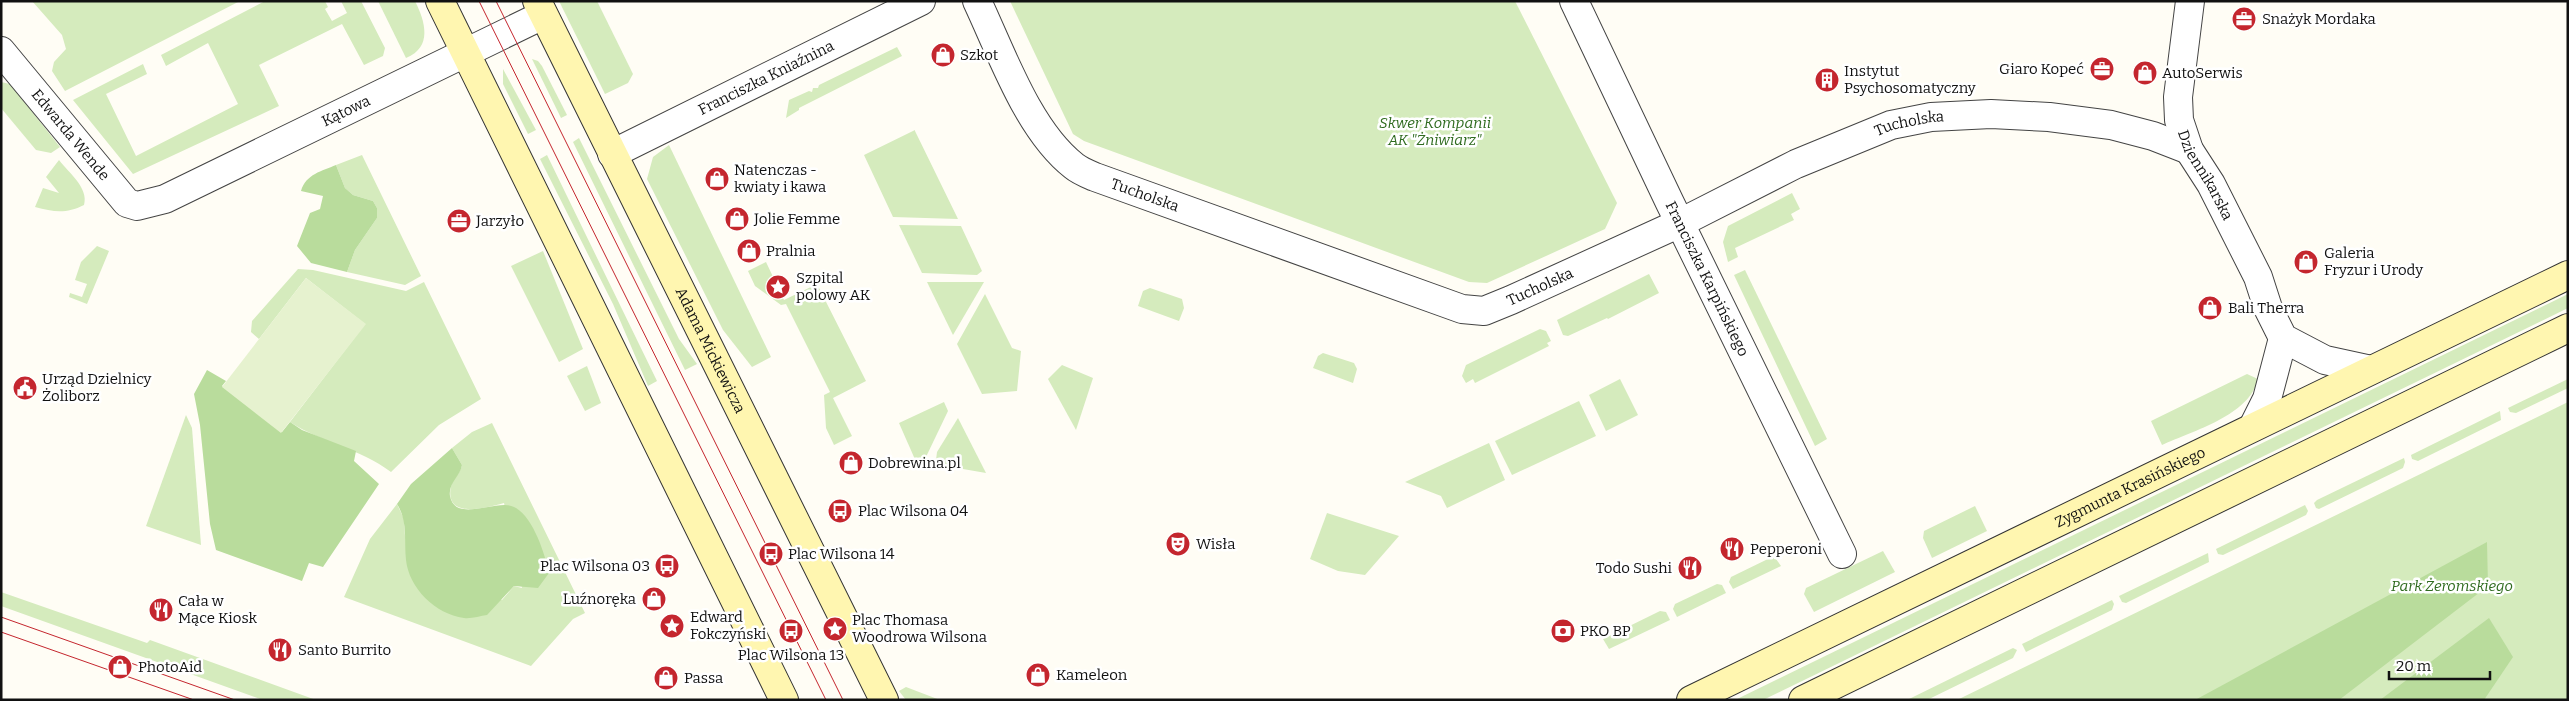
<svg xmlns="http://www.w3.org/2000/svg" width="2569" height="701" font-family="Bitter,serif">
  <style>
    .green { fill: #d5ebbd }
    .forest { fill: #b9dc9c }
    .pitch { fill: #e6f2cf }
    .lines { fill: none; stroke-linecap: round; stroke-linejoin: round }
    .street-casing { stroke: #444; stroke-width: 30 }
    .secondary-casing { stroke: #333; stroke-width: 30 }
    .street { stroke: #fff; stroke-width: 28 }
    .secondary { stroke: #fff6b0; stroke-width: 28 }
    .tram { stroke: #c4262e; stroke-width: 1 }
    .labels { text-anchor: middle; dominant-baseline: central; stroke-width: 5; stroke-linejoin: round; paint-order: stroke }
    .poi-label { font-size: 15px; fill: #111; stroke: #fff; text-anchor: start }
    .street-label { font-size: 15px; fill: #111; stroke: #fff }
    .park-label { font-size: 15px; font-style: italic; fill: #2f6b1f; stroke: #fff }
  </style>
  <rect width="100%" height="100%" fill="#fffdf5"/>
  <g class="green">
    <polygon points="32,1 240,1 65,91 52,71 54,62 66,49 62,35"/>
    <polygon points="265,1 325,1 328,7 325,9 332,21 347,13 341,1 361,1 385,48 383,56 364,65 342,24 259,65 279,106 133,174 73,100 143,64 147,74 106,94 136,156 238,104 208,43 166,66 161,55"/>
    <path d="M 378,1 L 415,1 C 425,21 433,47 406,58 Z"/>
    <polygon points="559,1 597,1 633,74 628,83 605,94"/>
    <polygon points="1010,1 1515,1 1617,203 1605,229 1487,283 1469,282 1084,141 1073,134"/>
    <polygon points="897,47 902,56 799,108 799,110 786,118 789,100 809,91 812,92 813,88 818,88 819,85"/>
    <polygon points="532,59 538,61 542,66 567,115 561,118"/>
    <polygon points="503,69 536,130 528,134 503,84"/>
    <polygon points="1,82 10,84 60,147 51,153 36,150 1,108"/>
    <polygon points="915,130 915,131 958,219 893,217 864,155"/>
    <polygon points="579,138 679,339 697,364 685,370 573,142"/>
    <polygon points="669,145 771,357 752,367 723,330 647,179 653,157"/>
    <polygon points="362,155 421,276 405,285 347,272 355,250 377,218 377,208 373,201 353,195 345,188 336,165"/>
    <polygon points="547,155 657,381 648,386 613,304 540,159"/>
    <path d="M 59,160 C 69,173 89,188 84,205 C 66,214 54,212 35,207 L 43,188 L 59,193 L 46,177 Z"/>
    <polygon points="1792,193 1800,209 1791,214 1794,220 1735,248 1738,257 1728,262 1723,242 1728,226"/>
    <polygon points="899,225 961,226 982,271 977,275 922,273"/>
    <polygon points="97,246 109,251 87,304 69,297 70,293 82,297 87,284 75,280 81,262"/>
    <polygon points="543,251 583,349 559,362 511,266"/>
    <polygon points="766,262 784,300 817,284 866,381 833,398 852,436 834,445 826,428 824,395 830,392 786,304 781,305 755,286 748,271"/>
    <path d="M 298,269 L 313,270 L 406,291 L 424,282 L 481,399 L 439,425 L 391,472 C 359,448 322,443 290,422 L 365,324 L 306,278 L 259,339 L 251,332 L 252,321 Z"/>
    <polygon points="1745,270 1827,439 1815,446 1734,275"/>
    <polygon points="1649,274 1659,293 1608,319 1607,318 1568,336 1563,335 1557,320"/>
    <polygon points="927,282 984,282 953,335"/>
    <polygon points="1150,288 1182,299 1184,308 1179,321 1138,306 1143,291"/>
    <polygon points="985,294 1012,348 1021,351 1017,391 982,394 957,344"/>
    <polygon points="2568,294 2568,308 1763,700 1735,700"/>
    <polygon points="1540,329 1546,331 1551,341 1547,343 1549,346 1475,383 1473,379 1466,383 1462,376 1466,365"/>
    <polygon points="1323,353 1354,363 1357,369 1353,383 1313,368 1318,356"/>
    <polygon points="1062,365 1093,378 1076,430 1048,379"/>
    <polygon points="587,366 601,403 585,411 567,376"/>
    <path d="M 2247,374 L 2258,379 C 2250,415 2193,431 2162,445 L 2151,421 Z"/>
    <polygon points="1620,379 1638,415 1606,431 1589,395"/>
    <polygon points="2568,379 2568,388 2516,413 2510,412 2508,408"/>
    <polygon points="1579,401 1596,436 1512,475 1495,441"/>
    <polygon points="944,402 948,411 925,459 917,464 899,423"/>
    <polygon points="2568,402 2568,700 1957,700"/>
    <polygon points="2500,411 2501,420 2418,461 2412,459 2411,455"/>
    <polygon points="186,415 192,428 201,545 146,526"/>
    <polygon points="958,418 986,473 940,465 936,460 937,452"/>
    <path d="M 492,423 L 585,613 L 573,619 L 531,666 L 344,597 L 370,539 L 397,504 L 404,519 L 405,536 L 502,600 L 514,586 L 522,588 L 504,503 C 485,508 444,520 451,486 C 453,478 460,474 462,465 L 452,448 L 472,432 Z"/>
    <polygon points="1489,443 1505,480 1447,508 1441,496 1405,482"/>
    <polygon points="2404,458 2405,462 2403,468 2319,509 2316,508 2314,503 2317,500"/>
    <polygon points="2305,505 2308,511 2306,515 2223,555 2218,554 2216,549"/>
    <polygon points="1975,506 1987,531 1932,558 1923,538 1924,531"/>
    <polygon points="1327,513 1399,536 1365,575 1338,571 1310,559"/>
    <polygon points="1883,551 1895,572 1814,612 1804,594 1806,588"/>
    <polygon points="2208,553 2209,562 2126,603 2122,602 2119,596"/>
    <polygon points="1772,557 1776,559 1781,566 1733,589 1729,582 1731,577"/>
    <polygon points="1717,584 1722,585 1726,593 1677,617 1673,609 1675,604"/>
    <polygon points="1,592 147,643 150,640 316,700 263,700 1,606"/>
    <polygon points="2112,600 2114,604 2112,610 2026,652 2022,644"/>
    <polygon points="1660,611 1666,612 1670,620 1609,649 1603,639"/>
    <polygon points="2013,648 2017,650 2013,658 1927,700 1907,700"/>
    <polygon points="906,687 940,700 906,700 899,691"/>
  </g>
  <g class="forest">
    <path d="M 336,165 L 345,188 L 353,195 L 373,201 L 377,208 L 377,218 L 355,250 L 347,272 L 311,263 L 297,246 L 310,213 L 320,209 L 323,196 L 301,191 C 306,174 322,171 336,165 Z"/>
    <polygon points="207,370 226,381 222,386 282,432 290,422 302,430 356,451 354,461 379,484 323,567 309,563 302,581 216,550 210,524 200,425 194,394"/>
    <path d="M 452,448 L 462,465 C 460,477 448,483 450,496 C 455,524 498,498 514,507 C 533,516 545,554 549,573 L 538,588 L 514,586 L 487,615 C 480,616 471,619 464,618 C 435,614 409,588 406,560 C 404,540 408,521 397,504 L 411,484 Z"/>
    <polygon points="2487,542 2488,586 2339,700 2195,700"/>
    <polygon points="2489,618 2513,657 2484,700 2380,700"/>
  </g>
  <polygon class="pitch" points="306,278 366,324 281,433 222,387"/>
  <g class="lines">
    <defs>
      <g id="street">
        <path id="s1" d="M 977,1 C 1002,54 1028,130 1074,166 C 1080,171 1088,174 1095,177 L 1462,309 L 1484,311 L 1511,300 L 1680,223 L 1796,164 L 1891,125 L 1931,117 L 1991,114 L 2049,117 L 2111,125 L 2153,136 L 2189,150"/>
        <path id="s2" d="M 1574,1 L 1670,203 L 1842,554"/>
        <path id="s3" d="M 2190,1 L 2178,97 L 2179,120 L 2189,150 L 2211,184 L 2258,277 L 2268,308 L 2283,338 L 2325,360 L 2371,370"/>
        <path id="s4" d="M 1,51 L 127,203 L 137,206 L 165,199 L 543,15"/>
        <path id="s5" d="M 612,154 L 921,1"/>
        <polyline points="2253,427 2267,399 2283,338"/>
      </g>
      <g id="secondary">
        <polyline points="440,1 784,700"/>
        <path id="s6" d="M 537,1 L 884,700"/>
        <path id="s7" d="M 1691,700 L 2568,275"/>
        <polyline points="1803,700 2568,328"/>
      </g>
    </defs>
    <use href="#street" class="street-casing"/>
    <use href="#secondary" class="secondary-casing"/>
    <use href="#street" class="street"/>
    <use href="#secondary" class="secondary"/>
    <g class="tram">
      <polyline points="479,1 826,700"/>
      <polyline points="496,1 843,700"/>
      <polyline points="1,617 235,700"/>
      <polyline points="1,632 194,700"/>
    </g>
  </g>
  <defs>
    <symbol id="office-disc" viewBox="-11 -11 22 22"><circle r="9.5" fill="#c4262e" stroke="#fff"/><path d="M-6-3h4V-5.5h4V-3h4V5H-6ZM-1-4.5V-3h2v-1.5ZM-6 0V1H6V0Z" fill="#fff"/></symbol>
    <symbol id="shop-disc" viewBox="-11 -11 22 22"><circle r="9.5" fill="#c4262e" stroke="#fff"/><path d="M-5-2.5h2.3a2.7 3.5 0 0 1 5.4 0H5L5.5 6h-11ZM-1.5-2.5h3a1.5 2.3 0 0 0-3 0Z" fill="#fff"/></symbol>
    <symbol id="building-disc" viewBox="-11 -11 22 22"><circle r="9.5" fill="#c4262e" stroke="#fff"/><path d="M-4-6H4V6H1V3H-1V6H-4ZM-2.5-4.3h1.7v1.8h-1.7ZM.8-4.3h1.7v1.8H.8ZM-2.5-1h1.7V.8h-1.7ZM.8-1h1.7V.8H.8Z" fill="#fff"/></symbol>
    <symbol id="sight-disc" viewBox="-11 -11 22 22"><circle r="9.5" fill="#c4262e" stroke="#fff"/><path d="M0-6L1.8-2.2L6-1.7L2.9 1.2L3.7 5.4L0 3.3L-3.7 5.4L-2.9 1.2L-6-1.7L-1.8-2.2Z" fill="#fff"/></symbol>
    <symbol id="civic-disc" viewBox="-11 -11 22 22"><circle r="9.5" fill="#c4262e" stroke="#fff"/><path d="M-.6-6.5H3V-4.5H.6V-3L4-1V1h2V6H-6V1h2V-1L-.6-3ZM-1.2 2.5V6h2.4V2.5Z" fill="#fff"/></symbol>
    <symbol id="bus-disc" viewBox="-11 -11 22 22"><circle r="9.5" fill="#c4262e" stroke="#fff"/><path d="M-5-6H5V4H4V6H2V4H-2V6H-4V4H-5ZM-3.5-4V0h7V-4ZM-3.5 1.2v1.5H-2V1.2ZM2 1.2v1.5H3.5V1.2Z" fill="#fff"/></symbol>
    <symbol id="theatre-disc" viewBox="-11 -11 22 22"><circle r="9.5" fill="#c4262e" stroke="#fff"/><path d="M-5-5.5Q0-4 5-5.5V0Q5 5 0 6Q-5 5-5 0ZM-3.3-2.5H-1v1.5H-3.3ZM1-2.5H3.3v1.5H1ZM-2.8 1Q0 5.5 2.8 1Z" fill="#fff"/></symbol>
    <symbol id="restaurant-disc" viewBox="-11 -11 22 22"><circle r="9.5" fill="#c4262e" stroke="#fff"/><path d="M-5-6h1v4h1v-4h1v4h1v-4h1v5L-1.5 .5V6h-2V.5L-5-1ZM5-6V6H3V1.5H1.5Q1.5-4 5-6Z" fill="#fff"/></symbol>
    <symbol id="bank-disc" viewBox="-11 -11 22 22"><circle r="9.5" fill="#c4262e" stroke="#fff"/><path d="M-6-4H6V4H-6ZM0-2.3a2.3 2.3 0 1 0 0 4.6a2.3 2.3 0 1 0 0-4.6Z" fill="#fff"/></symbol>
  </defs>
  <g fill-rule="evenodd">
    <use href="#office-disc" x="2230" y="5" width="28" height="28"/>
    <use href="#shop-disc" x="929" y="41" width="28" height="28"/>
    <use href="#office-disc" x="2088" y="55" width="28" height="28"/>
    <use href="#shop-disc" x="2131" y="59" width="28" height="28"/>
    <use href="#building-disc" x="1813" y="66" width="28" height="28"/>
    <use href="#shop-disc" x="703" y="165" width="28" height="28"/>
    <use href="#shop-disc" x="723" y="205" width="28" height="28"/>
    <use href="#office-disc" x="445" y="207" width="28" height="28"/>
    <use href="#shop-disc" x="735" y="237" width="28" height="28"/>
    <use href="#shop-disc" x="2292" y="248" width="28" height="28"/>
    <use href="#sight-disc" x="764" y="273" width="28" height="28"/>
    <use href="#shop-disc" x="2196" y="294" width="28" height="28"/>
    <use href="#civic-disc" x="11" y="374" width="28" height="28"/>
    <use href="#shop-disc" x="837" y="449" width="28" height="28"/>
    <use href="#bus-disc" x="826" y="497" width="28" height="28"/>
    <use href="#theatre-disc" x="1164" y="530" width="28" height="28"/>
    <use href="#restaurant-disc" x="1718" y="535" width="28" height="28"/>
    <use href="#bus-disc" x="757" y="540" width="28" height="28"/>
    <use href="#bus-disc" x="653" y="552" width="28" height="28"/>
    <use href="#restaurant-disc" x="1676" y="554" width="28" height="28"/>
    <use href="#shop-disc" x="640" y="585" width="28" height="28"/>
    <use href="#restaurant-disc" x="147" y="596" width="28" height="28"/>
    <use href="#sight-disc" x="658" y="612" width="28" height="28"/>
    <use href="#sight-disc" x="821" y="615" width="28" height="28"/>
    <use href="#bus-disc" x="777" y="617" width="28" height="28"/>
    <use href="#bank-disc" x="1549" y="617" width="28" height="28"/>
    <use href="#restaurant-disc" x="266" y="636" width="28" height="28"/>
    <use href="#shop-disc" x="106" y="653" width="28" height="28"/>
    <use href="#shop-disc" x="1024" y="661" width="28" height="28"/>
    <use href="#shop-disc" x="652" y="664" width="28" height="28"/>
  </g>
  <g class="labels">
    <g class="poi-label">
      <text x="2262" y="19">Snażyk Mordaka</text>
      <text x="960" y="55">Szkot</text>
      <text x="2084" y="69" text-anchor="end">Giaro Kopeć</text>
      <text x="1844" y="71">Instytut<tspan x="1844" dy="17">Psychosomatyczny</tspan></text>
      <text x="2162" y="73">AutoSerwis</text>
      <text x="734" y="170">Natenczas -<tspan x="734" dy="17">kwiaty i kawa</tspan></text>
      <text x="754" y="219">Jolie Femme</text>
      <text x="476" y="221">Jarzyło</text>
      <text x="766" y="251">Pralnia</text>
      <text x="2324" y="253">Galeria<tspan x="2324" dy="17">Fryzur i Urody</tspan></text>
      <text x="796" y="278">Szpital<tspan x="796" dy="17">polowy AK</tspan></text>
      <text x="2228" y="308">Bali Therra</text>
      <text x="42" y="379">Urząd Dzielnicy<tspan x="42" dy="17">Żoliborz</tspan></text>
      <text x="868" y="463">Dobrewina.pl</text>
      <text x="858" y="511">Plac Wilsona 04</text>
      <text x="1196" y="544">Wisła</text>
      <text x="1750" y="549">Pepperoni</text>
      <text x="788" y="554">Plac Wilsona 14</text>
      <text x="650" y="566" text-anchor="end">Plac Wilsona 03</text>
      <text x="1672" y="568" text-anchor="end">Todo Sushi</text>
      <text x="636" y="599" text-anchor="end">Luźnoręka</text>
      <text x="178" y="601">Cała w<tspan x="178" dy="17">Mące Kiosk</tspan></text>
      <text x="690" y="617">Edward<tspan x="690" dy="17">Fokczyński</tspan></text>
      <text x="852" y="620">Plac Thomasa<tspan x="852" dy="17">Woodrowa Wilsona</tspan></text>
      <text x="1580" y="631">PKO BP</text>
      <text x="298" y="650">Santo Burrito</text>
      <text x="791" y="655" text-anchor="middle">Plac Wilsona 13</text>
      <text x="138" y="667">PhotoAid</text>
      <text x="1056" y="675">Kameleon</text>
      <text x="684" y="678">Passa</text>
    </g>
    <g class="street-label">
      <text stroke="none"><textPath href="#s5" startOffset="172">Franciszka Kniaźnina</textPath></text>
      <text stroke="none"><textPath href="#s4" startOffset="438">Kątowa</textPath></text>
      <text stroke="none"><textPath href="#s1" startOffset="1095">Tucholska</textPath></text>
      <text stroke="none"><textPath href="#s4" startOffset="109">Edwarda Wende</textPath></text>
      <text stroke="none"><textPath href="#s3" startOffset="181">Dziennikarska</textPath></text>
      <text stroke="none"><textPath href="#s1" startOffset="270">Tucholska</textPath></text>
      <text stroke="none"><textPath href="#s2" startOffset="308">Franciszka Karpińskiego</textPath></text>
      <text stroke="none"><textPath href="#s1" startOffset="690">Tucholska</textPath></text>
      <text stroke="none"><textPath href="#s6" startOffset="390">Adama Mickiewicza</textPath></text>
      <text stroke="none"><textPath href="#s7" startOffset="488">Zygmunta Krasińskiego</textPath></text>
    </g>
    <g class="park-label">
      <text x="1435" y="123">Skwer Kompanii<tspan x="1435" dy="17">AK "Żniwiarz"</tspan></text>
      <text x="2452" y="586">Park Żeromskiego</text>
    </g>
  </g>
  <rect width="2569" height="701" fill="none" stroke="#111111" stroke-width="5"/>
  <path d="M2389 671v8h101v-8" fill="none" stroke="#111111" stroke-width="2.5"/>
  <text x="2396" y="671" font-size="15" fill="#111111" stroke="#ffffff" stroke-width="4" paint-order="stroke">20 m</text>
</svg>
